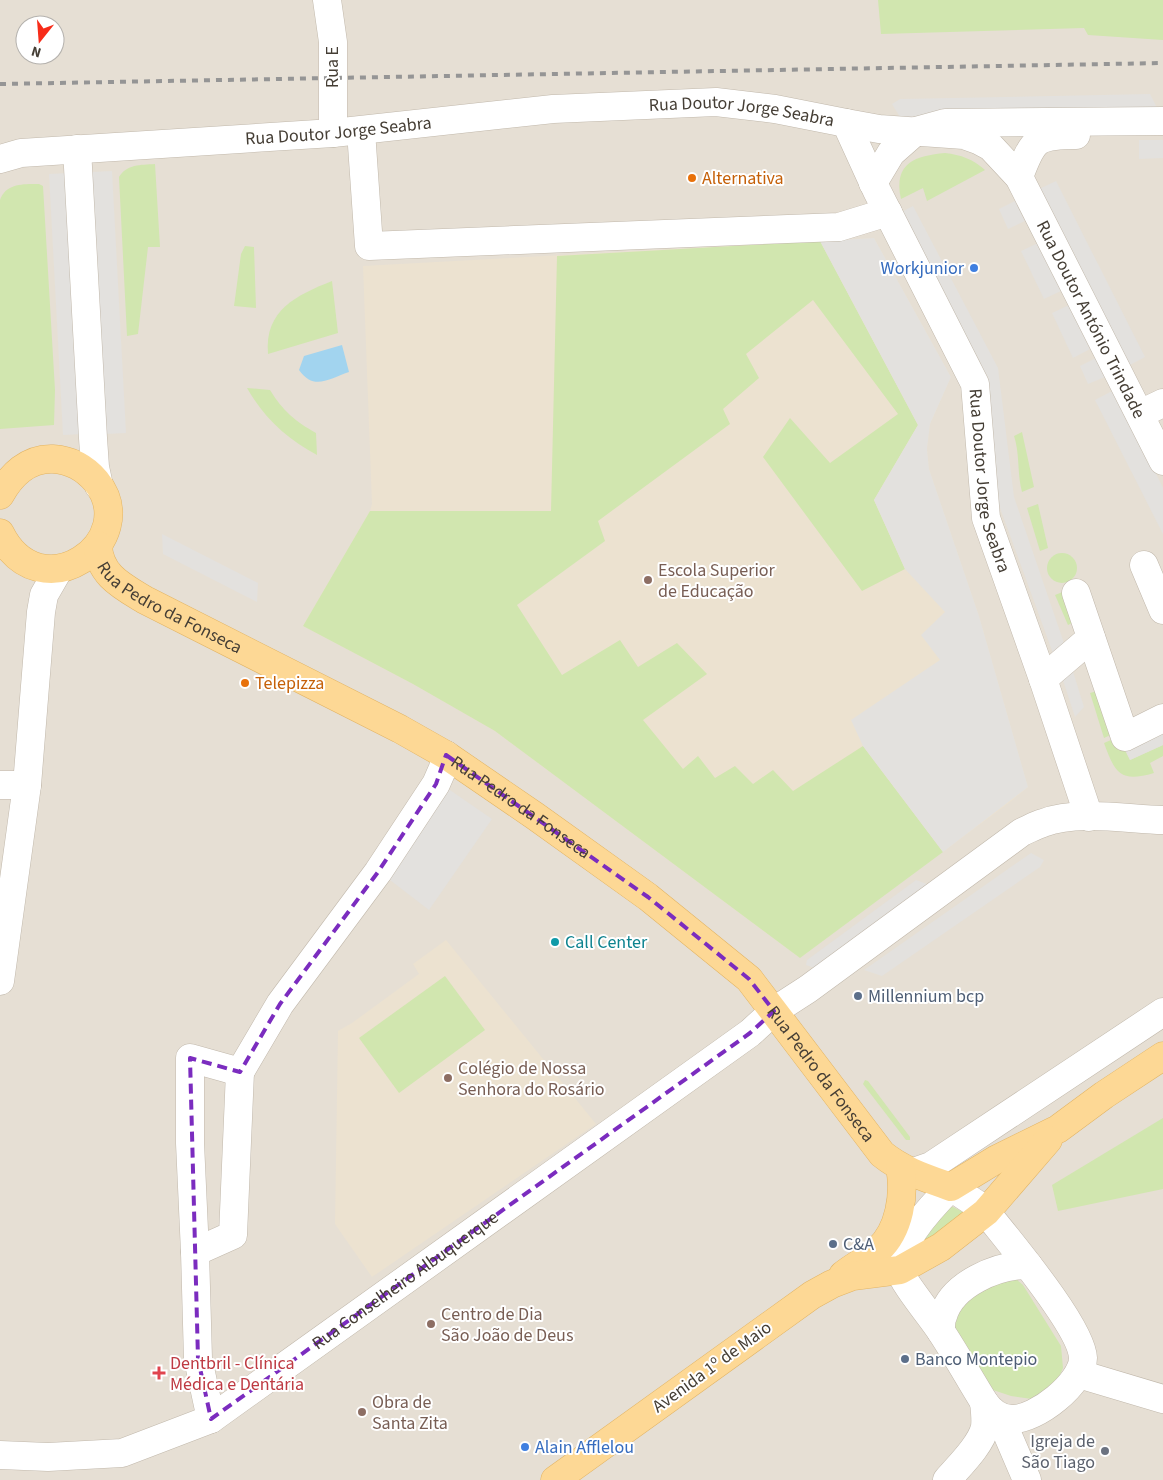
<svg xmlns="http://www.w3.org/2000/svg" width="1163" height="1480" font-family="'Source Sans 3',sans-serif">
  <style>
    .residential { fill: #e6dfd4; fill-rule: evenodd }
    .education { fill: #ece2d0 }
    .green { fill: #d1e6af }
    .parking { fill: #e3e1de }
    .water { fill: #a2d4ef }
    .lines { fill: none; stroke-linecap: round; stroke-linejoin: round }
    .minor-casing { stroke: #c1b8ab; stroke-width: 29 }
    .major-casing { stroke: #e2b464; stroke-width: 29 }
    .minor { stroke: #fff; stroke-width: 28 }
    .major { stroke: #fdd895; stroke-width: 28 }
    .rail { stroke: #959595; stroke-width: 4; stroke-dasharray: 6 6; stroke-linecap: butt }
    .marked { fill: none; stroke: #7b2cbf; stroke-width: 4; stroke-dasharray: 10 6; stroke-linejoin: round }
    .food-dot { fill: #e8710a; stroke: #fff; stroke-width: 2 }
    .shop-dot { fill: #3f7fe0; stroke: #fff; stroke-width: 2 }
    .education-dot { fill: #8d6e63; stroke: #fff; stroke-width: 2 }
    .culture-dot { fill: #0f9aa8; stroke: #fff; stroke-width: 2 }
    .service-dot { fill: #5c6f8a; stroke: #fff; stroke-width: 2 }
    .health-dot { fill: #e0444e; stroke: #fff; stroke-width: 2 }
    .worship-dot { fill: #6b7280; stroke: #fff; stroke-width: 2 }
    .labels { text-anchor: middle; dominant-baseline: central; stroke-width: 4; stroke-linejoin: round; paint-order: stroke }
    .street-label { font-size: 18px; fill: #453e35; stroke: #fff }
    .food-label { font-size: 18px; fill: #c56008; stroke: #fff; text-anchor: start }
    .shop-label { font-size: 18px; fill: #366cbe; stroke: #fff; text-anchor: end }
    .education-label { font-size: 18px; fill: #785e54; stroke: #fff; text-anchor: start }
    .culture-label { font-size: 18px; fill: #0d838f; stroke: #fff; text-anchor: start }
    .service-label { font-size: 18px; fill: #4e5e75; stroke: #fff; text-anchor: start }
    .health-label { font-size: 18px; fill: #be3a42; stroke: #fff; text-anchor: start }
    .worship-label { font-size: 18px; fill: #5b616d; stroke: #fff; text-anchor: end }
  </style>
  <rect width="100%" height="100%" fill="#f3eee6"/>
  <path class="residential" d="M 0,0 L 1163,0 L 1163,1480 L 0,1480 ZM 25,25 L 55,25 L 55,55 L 25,55 Z"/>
  <g class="education">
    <polygon points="874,238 951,377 930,424 927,449 929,469 979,616 1028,787 1010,802 800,958 495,731 413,684 303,626 370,511 372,504 363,266"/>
    <polygon points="446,940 596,1124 372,1277 335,1224 338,1031 352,1023 419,974 413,964"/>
  </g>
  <g class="green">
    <polygon points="878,0 1163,0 1163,40 1088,35 1084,28 881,34"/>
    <path d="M 945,153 C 961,155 973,159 985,170 L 927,201 L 923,188 L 901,199 C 893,162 916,156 945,153 Z"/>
    <path d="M 155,164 L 160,247 L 148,247 L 138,334 L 127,336 L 119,177 C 127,164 140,165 155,164 Z"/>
    <path d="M 39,184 L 43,186 L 55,390 L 54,425 L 0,429 L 0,200 C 6,183 24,184 39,184 Z"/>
    <polygon points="820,241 918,425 874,500 905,569 862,591 763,457 790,418 830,463 898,414 813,300 746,354 759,378 723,409 730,424 598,521 605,541 517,605 562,675 620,640 638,667 677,643 707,674 643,720 683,769 698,756 715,778 735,766 753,784 773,770 793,791 863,746 943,852 800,958 495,731 413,684 303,626 370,511 551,511 557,256"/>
    <polygon points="245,246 254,247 256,308 234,306 241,254"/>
    <path d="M 332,281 L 338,333 L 268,354 C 264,310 297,295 332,281 Z"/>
    <path d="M 247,388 L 270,390 C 283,411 295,421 316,433 L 317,455 C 287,439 264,418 247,388 Z"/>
    <path d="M 1022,432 L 1034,487 L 1022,492 C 1017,474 1020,454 1014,436 Z"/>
    <polygon points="1038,504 1048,548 1040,551 1027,508"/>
    <circle cx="1062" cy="568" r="15"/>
    <polygon points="1065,591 1078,620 1068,625 1055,595"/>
    <polygon points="1097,691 1117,732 1104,738 1090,693"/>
    <path d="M 1118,737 L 1130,760 L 1163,745 L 1163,756 L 1150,763 L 1154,773 C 1120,783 1115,773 1104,743 Z"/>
    <polygon points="445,976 485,1030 399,1093 359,1038"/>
    <polygon points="865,1080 868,1081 910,1137 910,1140 906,1140 863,1084"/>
    <polygon points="1163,1118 1163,1189 1058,1211 1052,1185"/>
    <polygon points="949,1205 965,1213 920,1246 914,1242"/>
    <polygon points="1016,1279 1023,1285 1061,1346 1063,1368 1056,1384 1032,1399 1011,1396 993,1390 950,1329 951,1316 974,1291"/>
  </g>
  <g class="parking">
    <polygon points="1150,94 1159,112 900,117 892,104 900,99"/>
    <polygon points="1139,140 1163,140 1163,158 1139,159"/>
    <polygon points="112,171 126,433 105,434 91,172"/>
    <polygon points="69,173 83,434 63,435 49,174"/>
    <polygon points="1056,181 1145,357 1128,366 1039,189"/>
    <polygon points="1015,201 1025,221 1008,229 999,209"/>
    <polygon points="913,206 998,368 1014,497 1066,649 1055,659 999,505 983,373 898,214"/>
    <polygon points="874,238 951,377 930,424 927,449 929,469 979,616 1028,787 943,852 863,746 851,720 940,660 921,635 945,612 905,569 874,500 918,425 820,241"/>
    <polygon points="1038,243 1061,291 1044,299 1021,251"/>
    <polygon points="1069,305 1090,349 1073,358 1052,313"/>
    <polygon points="1096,358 1105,377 1088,384 1080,366"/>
    <polygon points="1114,390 1163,488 1163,534 1095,400"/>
    <polygon points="162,534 258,583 257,602 163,554"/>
    <polygon points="1070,662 1084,707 1075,717 1060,671"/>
    <polygon points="1163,729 1163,745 1130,760 1124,747"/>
    <polygon points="447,788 492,819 429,910 386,877"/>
    <polygon points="1031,853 1044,860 1040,867 882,976 864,970"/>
    <polygon points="916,880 935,887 820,970 806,965 807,960"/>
  </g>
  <path class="water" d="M 342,345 L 349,372 C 328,379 314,391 299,370 L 304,356 Z"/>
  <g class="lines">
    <defs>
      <g id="minor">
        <polyline points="327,0 333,42 333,133"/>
        <path id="s1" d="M 846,123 L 879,129 L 964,135 L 978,140 L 991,147 L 1019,177 L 1163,461"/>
        <polyline points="361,131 369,246 839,227 888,212"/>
        <polyline points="77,149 93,438 95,467 99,486"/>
        <path id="s2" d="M 0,159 L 21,153 L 333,133 L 553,109 L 716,102 L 775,109 L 846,123 L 877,191 L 975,384 L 986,518 L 1043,679 L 1089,817"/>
        <path d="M 1019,177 C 1033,139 1036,135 1076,135"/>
        <polyline points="873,183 891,153 916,131 945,123 1163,121"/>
        <polyline points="1140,414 1163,403"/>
        <polyline points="1144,565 1163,610"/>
        <polyline points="1076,593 1125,737 1163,718"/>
        <polyline points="1043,679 1091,638"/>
        <polyline points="0,785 27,785"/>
        <polyline points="0,981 27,785 41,612 44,595 59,569"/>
        <polyline points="911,1173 931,1166 1163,1012"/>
        <path d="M 951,1187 L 978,1205 L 986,1212 C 1007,1239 1082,1327 1083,1358 C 1083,1383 1036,1420 1012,1419 C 1000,1419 991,1412 984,1402 C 969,1378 956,1354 940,1330 C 933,1319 901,1280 900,1270 C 897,1242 933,1205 951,1187 Z"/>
        <polyline points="195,1252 233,1235 240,1072"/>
        <path d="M 941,1331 C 941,1326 941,1320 943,1316 C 952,1284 997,1265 1028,1265"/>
        <polyline points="1079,1374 1163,1399"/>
        <polyline points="1000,1417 1027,1480"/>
        <polyline points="211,1419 198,1359 195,1252 190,1143 190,1058 240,1072 280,1004 378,872 436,784 443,768 446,755"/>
        <path id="s3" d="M 0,1455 L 48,1457 L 122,1453 L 211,1419 L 750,1033 L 774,1011 L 808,989 L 1022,832 C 1029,829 1036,825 1043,823 C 1078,810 1126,819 1163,820"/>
        <path d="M 947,1480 C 959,1466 981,1445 985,1427 C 986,1419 985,1411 984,1402"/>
      </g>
      <g id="major">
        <path d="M 0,495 C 11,475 28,458 53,459 C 70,460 85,468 96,481 C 144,541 40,614 0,533"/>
        <path id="s4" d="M 98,545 C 99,575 122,586 145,600 L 400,729 L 446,755 L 535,816 L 648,897 L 749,979 L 882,1154 C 903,1171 926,1178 951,1187 L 997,1159 L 1058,1129 L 1104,1095 L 1163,1056"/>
        <path d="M 843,1275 C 854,1266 867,1260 878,1250 C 900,1230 905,1194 900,1167"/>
        <polyline points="555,1480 812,1295 832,1284 853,1276 900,1270 941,1247 986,1212 1048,1140"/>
      </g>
    </defs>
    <use href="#minor" class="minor-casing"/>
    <use href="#major" class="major-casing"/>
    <use href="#minor" class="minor"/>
    <use href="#major" class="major"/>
    <polyline class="rail" points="0,84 1163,63"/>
  </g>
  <path class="marked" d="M 446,755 L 648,897 L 749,979 L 774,1011 L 750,1033 L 211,1419 L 198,1359 L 190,1058 L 240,1072 L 280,1004 L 378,872 L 436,784 Z"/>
  <g class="food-dot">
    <circle cx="692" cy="178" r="5"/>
    <circle cx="245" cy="683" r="5"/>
  </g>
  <g class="shop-dot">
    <circle cx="974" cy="268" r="5"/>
    <circle cx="525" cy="1447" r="5"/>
  </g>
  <g class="education-dot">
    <circle cx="648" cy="580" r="5"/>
    <circle cx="448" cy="1078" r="5"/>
    <circle cx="431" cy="1324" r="5"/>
    <circle cx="362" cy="1412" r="5"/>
  </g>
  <circle class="culture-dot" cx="555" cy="942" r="5"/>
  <g class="service-dot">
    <circle cx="858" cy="996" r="5"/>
    <circle cx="833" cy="1244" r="5"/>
    <circle cx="905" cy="1359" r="5"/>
  </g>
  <path class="health-dot" d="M156.5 1365.5h5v5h5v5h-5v5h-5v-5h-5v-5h5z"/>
  <circle class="worship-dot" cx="1105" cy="1451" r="5"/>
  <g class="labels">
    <g class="street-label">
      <text transform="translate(332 67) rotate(-90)">Rua E</text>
      <text stroke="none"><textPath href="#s2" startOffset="745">Rua Doutor Jorge Seabra</textPath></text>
      <text stroke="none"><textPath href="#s2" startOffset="340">Rua Doutor Jorge Seabra</textPath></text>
      <text stroke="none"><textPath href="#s1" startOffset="349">Rua Doutor António Trindade</textPath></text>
      <text stroke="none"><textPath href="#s2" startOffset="1240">Rua Doutor Jorge Seabra</textPath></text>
      <text stroke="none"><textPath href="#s4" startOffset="101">Rua Pedro da Fonseca</textPath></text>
      <text stroke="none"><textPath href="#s4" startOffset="506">Rua Pedro da Fonseca</textPath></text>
      <text stroke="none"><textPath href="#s4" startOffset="911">Rua Pedro da Fonseca</textPath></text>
      <text stroke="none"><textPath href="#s3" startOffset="456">Rua Conselheiro Albuquerque</textPath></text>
      <text transform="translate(712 1367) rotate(-36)">Avenida 1º de Maio</text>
    </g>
    <g class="food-label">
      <text x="702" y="178">Alternativa</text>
      <text x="255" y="683">Telepizza</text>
    </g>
    <g class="shop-label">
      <text x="964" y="268">Workjunior</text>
      <text x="535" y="1447" text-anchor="start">Alain Afflelou</text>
    </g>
    <g class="education-label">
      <text x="658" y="570">Escola Superior<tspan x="658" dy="21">de Educação</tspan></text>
      <text x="458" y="1068">Colégio de Nossa<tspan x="458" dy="21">Senhora do Rosário</tspan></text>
      <text x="441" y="1314">Centro de Dia<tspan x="441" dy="21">São João de Deus</tspan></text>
      <text x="372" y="1402">Obra de<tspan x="372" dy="21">Santa Zita</tspan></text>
    </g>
    <g class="culture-label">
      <text x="565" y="942">Call Center</text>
    </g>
    <g class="service-label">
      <text x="868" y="996">Millennium bcp</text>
      <text x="843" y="1244">C&amp;A</text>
      <text x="915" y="1359">Banco Montepio</text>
    </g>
    <g class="health-label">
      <text x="170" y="1363">Dentbril - Clínica<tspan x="170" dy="21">Médica e Dentária</tspan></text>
    </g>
    <g class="worship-label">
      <text x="1095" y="1441">Igreja de<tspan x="1095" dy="21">São Tiago</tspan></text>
    </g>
  </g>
  <g transform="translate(40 40) rotate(197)"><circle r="24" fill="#ffffff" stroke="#b5b2ae"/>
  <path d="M0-4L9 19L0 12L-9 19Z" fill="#f72c19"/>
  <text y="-8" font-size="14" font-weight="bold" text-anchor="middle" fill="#453e35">N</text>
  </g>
</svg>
